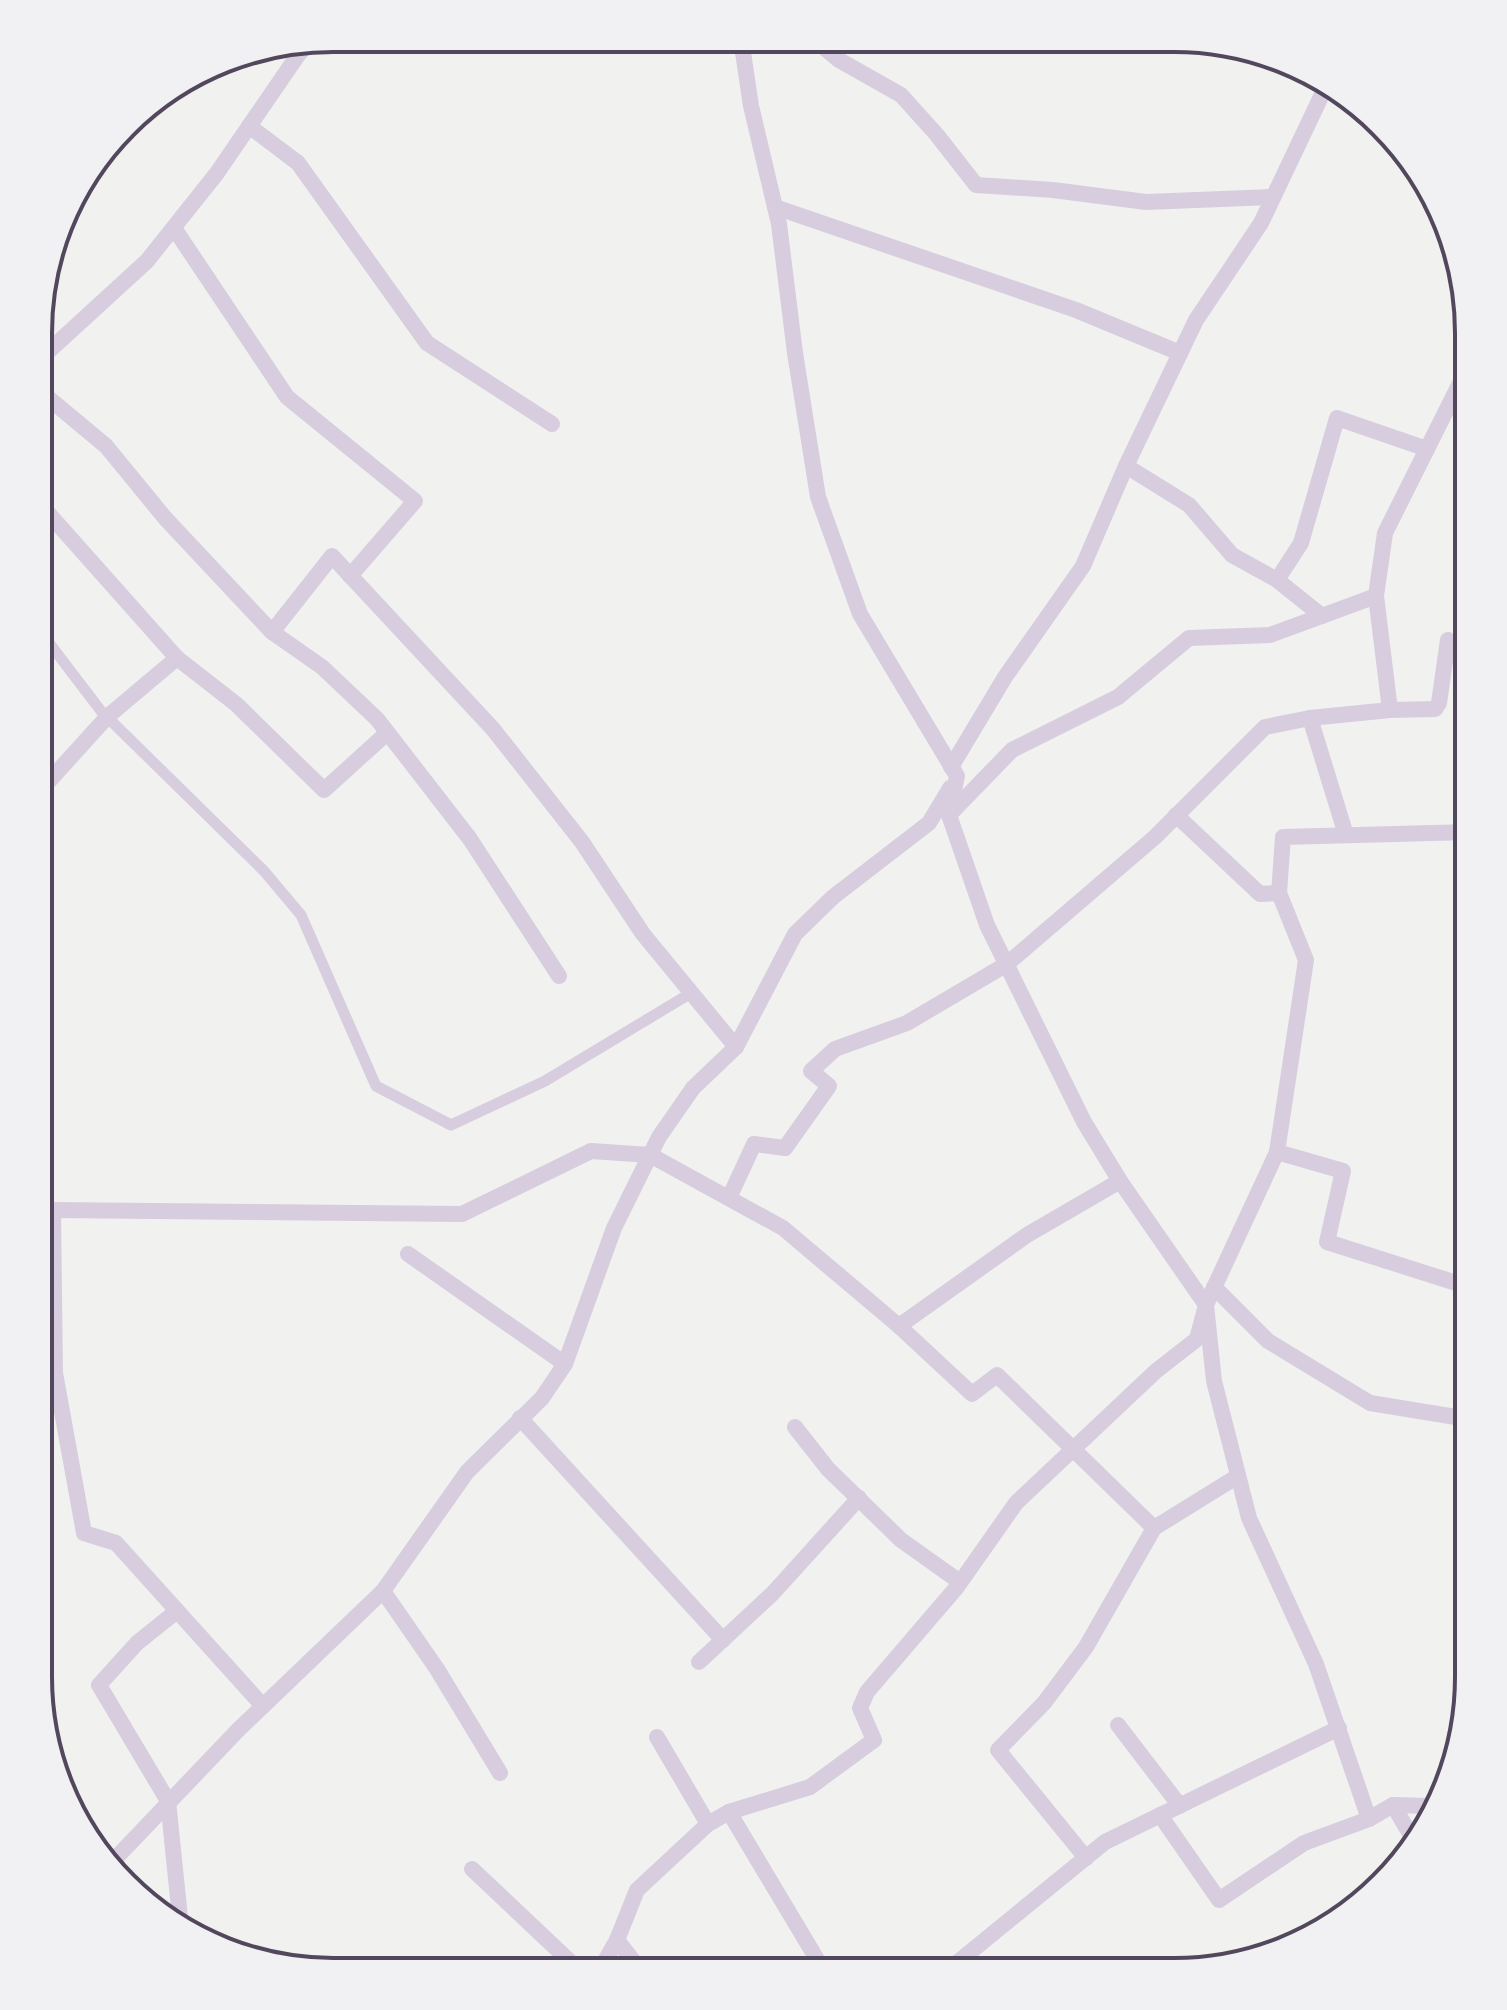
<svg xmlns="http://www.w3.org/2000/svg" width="1507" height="2010" font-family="Figtree,sans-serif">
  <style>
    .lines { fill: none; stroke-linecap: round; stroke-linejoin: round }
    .pedestrian { stroke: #d7cddf; stroke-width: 11 }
    .minor { stroke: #d7cddf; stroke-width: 16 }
    .rim { fill: none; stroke: #53475d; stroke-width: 4 }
  </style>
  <rect width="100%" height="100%" fill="#f1f2ef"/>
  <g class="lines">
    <g class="pedestrian">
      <polyline points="697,39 742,46"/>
      <polyline points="40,631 101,711 264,871 301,915 376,1086 451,1125 545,1081 691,993"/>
    </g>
    <g class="minor">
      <polyline points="741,39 751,106 779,224 795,353 818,497 860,614 957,776 949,815 987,925 1084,1122 1120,1181 1206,1305 1214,1381 1249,1518 1316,1664 1369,1819 1393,1805 1416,1844"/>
      <polyline points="814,39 839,60 901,95 937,135 976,185 1053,190 1146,202 1273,197"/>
      <polyline points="249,126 298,163 427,343 552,424"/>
      <polyline points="775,207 1076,310 1180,353"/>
      <polyline points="174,228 287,397 415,501 350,576"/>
      <polyline points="40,359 147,261 217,173 298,55 309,42"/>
      <polyline points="40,391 106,446 165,518 272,632 332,556 493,729 582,842 643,934 736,1047"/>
      <polyline points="40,504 177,658 236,704 324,790 387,733"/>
      <polyline points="1277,580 1301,543 1337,418 1427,449"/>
      <polyline points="1322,616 1277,580 1232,555 1189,505 1126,466 1196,320 1261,223 1327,84"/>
      <polyline points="272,632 322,667 377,719 470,839 559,976"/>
      <polyline points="1390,710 1435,709 1439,703 1448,640"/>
      <polyline points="1310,718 1346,835"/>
      <polyline points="951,767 1005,677 1083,566 1126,466"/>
      <polyline points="40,791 107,717 177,658"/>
      <polyline points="949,815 1012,750 1118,697 1189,638 1270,635 1376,596 1385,533 1469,365"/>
      <polyline points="1176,815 1260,894 1279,893"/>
      <polyline points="1277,1152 1306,960 1279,893 1283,837 1469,832"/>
      <polyline points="729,1198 754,1144 785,1148 829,1086 811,1071 835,1049 907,1023 1007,964 1155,837 1265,727 1310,718 1390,710 1376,596"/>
      <polyline points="39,1208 53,1210 55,1373 84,1533 116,1543 263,1706"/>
      <polyline points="53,1210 462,1214 591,1151 650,1155 783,1228 899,1326 972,1394 997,1375 1154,1528"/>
      <polyline points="408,1254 565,1364"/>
      <polyline points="1214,1287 1268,1341 1370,1403 1468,1419"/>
      <polyline points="899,1326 1027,1235 1120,1181"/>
      <polyline points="520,1418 723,1640"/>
      <polyline points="795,1427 828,1469 901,1540 960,1582"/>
      <polyline points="383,1591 437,1669 500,1773"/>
      <polyline points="177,1611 137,1643 99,1685 168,1801 181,1927"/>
      <polyline points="699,1662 773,1593 859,1498"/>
      <polyline points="1118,1725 1180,1806"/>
      <polyline points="657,1737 708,1824"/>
      <polyline points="1393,1805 1431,1806"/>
      <polyline points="1160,1815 1219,1900 1304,1843 1369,1819"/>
      <polyline points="1086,1858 998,1750 1044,1703 1086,1647 1154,1528 1238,1476"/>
      <polyline points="114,1860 238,1730 383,1591 467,1472 542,1398 565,1364 614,1228 659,1137 693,1088 736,1047 795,934 833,897 929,823 950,788"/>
      <polyline points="472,1869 579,1970"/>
      <polyline points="617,1940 641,1971"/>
      <polyline points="600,1970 617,1940 637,1890 708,1824 729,1812"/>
      <polyline points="824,1971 729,1812 810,1787 874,1740 860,1708 867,1692 957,1587 1016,1503 1156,1371 1197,1339 1206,1305 1277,1152 1343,1171 1327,1242 1469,1287"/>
      <polyline points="947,1971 1105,1842 1339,1728"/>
    </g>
  </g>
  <path d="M0 0H1507V2010H0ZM333 52H1174A281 281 0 0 1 1455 333V1677A281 281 0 0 1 1174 1958H333A281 281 0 0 1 52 1677V333A281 281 0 0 1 333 52Z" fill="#f1f0f2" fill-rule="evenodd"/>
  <path class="rim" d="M333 52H1174A281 281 0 0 1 1455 333V1677A281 281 0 0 1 1174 1958H333A281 281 0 0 1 52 1677V333A281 281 0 0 1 333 52Z"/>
</svg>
